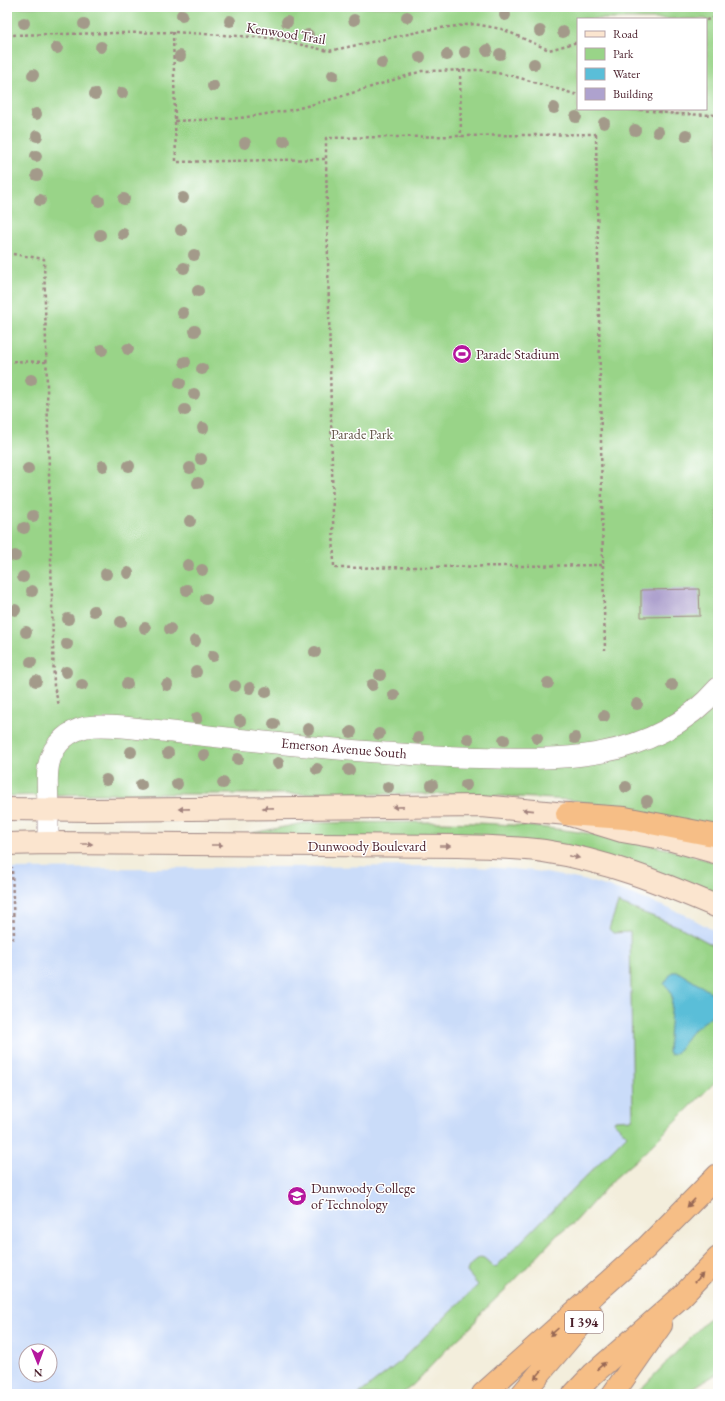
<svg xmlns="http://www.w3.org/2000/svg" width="725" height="1401" font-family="'EB Garamond',serif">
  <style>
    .built { fill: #cadcf9; fill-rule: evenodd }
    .green { fill: #99d488; stroke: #727a5a; fill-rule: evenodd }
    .water { fill: #5abed8; stroke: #526e82 }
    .building { fill: #aea2ce }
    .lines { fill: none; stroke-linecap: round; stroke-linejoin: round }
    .street-casing { stroke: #9e8684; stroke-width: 22 }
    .secondary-casing { stroke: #9e8684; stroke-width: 24 }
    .highway-casing { stroke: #9e8684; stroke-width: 24 }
    .path { stroke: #9e8684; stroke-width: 2.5; stroke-dasharray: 3 3; stroke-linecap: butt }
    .street { stroke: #fff; stroke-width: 21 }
    .secondary { stroke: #fbe5cf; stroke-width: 22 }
    .highway { stroke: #f6be86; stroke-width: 22 }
    .tree { fill: #a39a8a }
    .oneway { fill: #a2827d }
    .oneway2 { fill: #976754 }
    .labels { text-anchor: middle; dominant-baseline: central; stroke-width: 3; stroke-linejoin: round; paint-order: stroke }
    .shield { fill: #fff; stroke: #80626b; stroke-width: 1 }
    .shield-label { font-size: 13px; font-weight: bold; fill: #4a1f2b }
    .street-label { font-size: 14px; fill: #4a1f2b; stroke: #fff }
    .poi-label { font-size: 14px; fill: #4a1f2b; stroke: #fff; text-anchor: start }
    .park-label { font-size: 14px; fill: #625547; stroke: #fff }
  </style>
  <rect width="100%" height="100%" fill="#fff"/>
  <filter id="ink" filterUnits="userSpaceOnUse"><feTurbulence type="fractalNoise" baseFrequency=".025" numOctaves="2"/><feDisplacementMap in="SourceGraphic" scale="8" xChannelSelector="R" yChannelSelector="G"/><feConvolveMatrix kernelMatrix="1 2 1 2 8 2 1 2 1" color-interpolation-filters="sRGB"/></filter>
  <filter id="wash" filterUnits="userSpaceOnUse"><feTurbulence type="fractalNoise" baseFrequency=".012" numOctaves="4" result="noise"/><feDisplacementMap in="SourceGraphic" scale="16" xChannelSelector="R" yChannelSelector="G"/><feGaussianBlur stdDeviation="0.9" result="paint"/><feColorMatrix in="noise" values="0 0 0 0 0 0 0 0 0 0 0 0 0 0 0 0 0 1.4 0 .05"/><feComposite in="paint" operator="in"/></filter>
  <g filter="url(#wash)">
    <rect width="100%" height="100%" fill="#f3eedc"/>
    <path class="built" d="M 433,866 L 499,868 L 535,871 L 588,881 L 623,891 L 686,915 L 718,933 L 718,1070 L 379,1394 L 7,1394 L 7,869 ZM 26,1351 L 50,1351 L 50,1375 L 26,1375 Z"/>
    <g class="green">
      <path d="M 7,7 L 718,7 L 718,826 L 572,800 L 463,794 L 95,794 L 7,796 ZM 578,19 L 706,19 L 706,109 L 578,109 Z"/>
      <path d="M 439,822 C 510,823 581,829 650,845 C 673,850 696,857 718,863 L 718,898 L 647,868 L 252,838 L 253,833 L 304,823 Z"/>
      <path d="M 618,903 L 680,927 L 718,948 L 718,1079 L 645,1152 L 614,1179 L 575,1222 L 557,1235 L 513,1282 L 478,1316 L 474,1324 L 446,1350 L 414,1384 L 402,1394 L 359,1394 L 396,1365 L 478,1285 L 467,1272 C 468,1265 475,1261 480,1257 L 484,1258 L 495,1268 L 627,1135 L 614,1122 L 615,1120 L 633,1119 L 630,932 L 613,933 L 609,929 Z"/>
      <polygon points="718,1309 718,1373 683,1394 636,1394"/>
    </g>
    <path class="water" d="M 672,972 L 678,972 L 717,996 C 722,1015 699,1023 690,1034 C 684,1041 681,1052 671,1055 L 668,1053 L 672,997 L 670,990 L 664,984 Z"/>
    <g id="blocks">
      <polygon class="building" points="699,589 700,616 641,617 641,590"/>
    </g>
  </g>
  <g filter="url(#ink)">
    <use href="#blocks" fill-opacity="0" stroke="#9e8684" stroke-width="1"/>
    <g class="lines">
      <defs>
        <path id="street" d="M 48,843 C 48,830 48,817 48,803 C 47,779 44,755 64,738 C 71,732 78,729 86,727 C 99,725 111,726 123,727 C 235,738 347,753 459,757 C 505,758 553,761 598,753 C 644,745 687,724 718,688"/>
        <g id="secondary">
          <polyline points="7,809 94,810 482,806 567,814 622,831 668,839 718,853"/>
          <path d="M 7,844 L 48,843 L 458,846 C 487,847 516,847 544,851 C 605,860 662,883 718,907"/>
        </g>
        <g id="highway">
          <polyline points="567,814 625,818 718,836"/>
          <polyline points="483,1394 645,1249 718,1175"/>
          <polyline points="522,1394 591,1313"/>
          <polyline points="574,1394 593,1374 681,1297 718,1258"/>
          <polyline points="613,1394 661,1325"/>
        </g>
      </defs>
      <use href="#street" class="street-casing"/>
      <use href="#secondary" class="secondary-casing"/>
      <use href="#highway" class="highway-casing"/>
      <g class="path">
        <polyline points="706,20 718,17"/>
        <polyline points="173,32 176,162 326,159"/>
        <polyline points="7,35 173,32 271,38 329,51 432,29 474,24 502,29 549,50 578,42"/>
        <polyline points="460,70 461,137"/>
        <polyline points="634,109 676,114 718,115"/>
        <polyline points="175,121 240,118 292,110 336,98 422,71 480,70 513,76 578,95"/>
        <polygon points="596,134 603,565 334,568 326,159 326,138"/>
        <polyline points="7,253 44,259 54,687 59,705"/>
        <polyline points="7,361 46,362"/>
        <polyline points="603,565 605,650"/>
        <polyline points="7,942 11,941 14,936 12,867"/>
      </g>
      <use href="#street" class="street"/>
      <use href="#secondary" class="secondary"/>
      <use href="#highway" class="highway"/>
    </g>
    <g class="tree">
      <circle cx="182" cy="15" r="6"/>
      <circle cx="505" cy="15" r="6"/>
      <circle cx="407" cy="17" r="6"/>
      <circle cx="354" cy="20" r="6"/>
      <circle cx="230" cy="21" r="6"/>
      <circle cx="287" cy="22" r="6"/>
      <circle cx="24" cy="23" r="6"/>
      <circle cx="84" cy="24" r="6"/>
      <circle cx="540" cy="31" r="6"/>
      <circle cx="563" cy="32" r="6"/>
      <circle cx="308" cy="35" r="6"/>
      <circle cx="101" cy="47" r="6"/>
      <circle cx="57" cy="48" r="6"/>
      <circle cx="487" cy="50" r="6"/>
      <circle cx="465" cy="52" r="6"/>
      <circle cx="500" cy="54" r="6"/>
      <circle cx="447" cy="55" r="6"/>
      <circle cx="180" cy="56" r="6"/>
      <circle cx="420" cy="57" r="6"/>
      <circle cx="382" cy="63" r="6"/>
      <circle cx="534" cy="64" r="6"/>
      <circle cx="33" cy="75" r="6"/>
      <circle cx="333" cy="75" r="6"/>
      <circle cx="213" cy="86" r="6"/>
      <circle cx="122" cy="93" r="6"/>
      <circle cx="95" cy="94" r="6"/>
      <circle cx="554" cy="108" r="6"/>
      <circle cx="36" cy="114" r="6"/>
      <circle cx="576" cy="117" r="6"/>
      <circle cx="604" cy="123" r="6"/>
      <circle cx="635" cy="130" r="6"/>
      <circle cx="658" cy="132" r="6"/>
      <circle cx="686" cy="135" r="6"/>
      <circle cx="37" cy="136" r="6"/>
      <circle cx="284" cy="141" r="6"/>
      <circle cx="245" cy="143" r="6"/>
      <circle cx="36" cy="156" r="6"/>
      <circle cx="37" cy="175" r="6"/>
      <circle cx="183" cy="198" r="6"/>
      <circle cx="124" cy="199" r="6"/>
      <circle cx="40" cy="200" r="6"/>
      <circle cx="99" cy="201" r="6"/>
      <circle cx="181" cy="230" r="6"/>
      <circle cx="123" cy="234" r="6"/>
      <circle cx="100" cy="235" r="6"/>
      <circle cx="194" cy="255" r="6"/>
      <circle cx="184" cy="268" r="6"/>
      <circle cx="198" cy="291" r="6"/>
      <circle cx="183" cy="313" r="6"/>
      <circle cx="195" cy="331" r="6"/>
      <circle cx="128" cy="349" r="6"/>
      <circle cx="102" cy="350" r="6"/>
      <circle cx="185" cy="362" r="6"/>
      <circle cx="202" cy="369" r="6"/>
      <circle cx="31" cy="380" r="6"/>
      <circle cx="180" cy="383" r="6"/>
      <circle cx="194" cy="394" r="6"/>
      <circle cx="185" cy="410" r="6"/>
      <circle cx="203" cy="428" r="6"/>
      <circle cx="201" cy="459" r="6"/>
      <circle cx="103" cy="466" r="6"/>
      <circle cx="129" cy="466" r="6"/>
      <circle cx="190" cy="468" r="6"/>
      <circle cx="28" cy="469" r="6"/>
      <circle cx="198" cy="483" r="6"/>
      <circle cx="33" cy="516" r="6"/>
      <circle cx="190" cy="521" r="6"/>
      <circle cx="24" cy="528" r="6"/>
      <circle cx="15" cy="556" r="6"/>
      <circle cx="188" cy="565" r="6"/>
      <circle cx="202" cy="570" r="6"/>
      <circle cx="128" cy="573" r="6"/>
      <circle cx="106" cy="574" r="6"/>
      <circle cx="23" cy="577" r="6"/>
      <circle cx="187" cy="590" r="6"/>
      <circle cx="32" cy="591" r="6"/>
      <circle cx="206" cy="599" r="6"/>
      <circle cx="15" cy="610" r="6"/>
      <circle cx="94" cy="611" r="6"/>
      <circle cx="68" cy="619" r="6"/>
      <circle cx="121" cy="622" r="6"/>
      <circle cx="145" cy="628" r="6"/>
      <circle cx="170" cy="629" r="6"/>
      <circle cx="26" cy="632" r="6"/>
      <circle cx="195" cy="641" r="6"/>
      <circle cx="67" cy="644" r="6"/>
      <circle cx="315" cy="652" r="6"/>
      <circle cx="213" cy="656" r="6"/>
      <circle cx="31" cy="662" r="6"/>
      <circle cx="66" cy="672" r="6"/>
      <circle cx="196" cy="672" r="6"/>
      <circle cx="380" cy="675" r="6"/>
      <circle cx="36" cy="681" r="6"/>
      <circle cx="548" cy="683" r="6"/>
      <circle cx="127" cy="684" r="6"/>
      <circle cx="82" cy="685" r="6"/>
      <circle cx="167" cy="685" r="6"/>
      <circle cx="372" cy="685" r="6"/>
      <circle cx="672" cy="685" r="6"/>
      <circle cx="235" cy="686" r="6"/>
      <circle cx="250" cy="688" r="6"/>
      <circle cx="266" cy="692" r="6"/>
      <circle cx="394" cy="695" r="6"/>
      <circle cx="637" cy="704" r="6"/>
      <circle cx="604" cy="716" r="6"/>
      <circle cx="197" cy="718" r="6"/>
      <circle cx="240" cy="721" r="6"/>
      <circle cx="274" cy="724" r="6"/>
      <circle cx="308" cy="729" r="6"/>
      <circle cx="351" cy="732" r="6"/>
      <circle cx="379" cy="734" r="6"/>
      <circle cx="418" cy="738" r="6"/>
      <circle cx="537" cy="738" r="6"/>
      <circle cx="575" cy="738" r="6"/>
      <circle cx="468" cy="739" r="6"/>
      <circle cx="504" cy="740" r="6"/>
      <circle cx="131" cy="752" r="6"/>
      <circle cx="168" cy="753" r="6"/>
      <circle cx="204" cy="755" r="6"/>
      <circle cx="238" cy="759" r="6"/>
      <circle cx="278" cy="763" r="6"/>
      <circle cx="317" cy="769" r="6"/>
      <circle cx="349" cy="770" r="6"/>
      <circle cx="106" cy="780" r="6"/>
      <circle cx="223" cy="783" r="6"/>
      <circle cx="177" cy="784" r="6"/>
      <circle cx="141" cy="785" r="6"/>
      <circle cx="432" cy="785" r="6"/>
      <circle cx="466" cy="785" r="6"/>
      <circle cx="388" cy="787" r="6"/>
      <circle cx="626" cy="787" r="6"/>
      <circle cx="647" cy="801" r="6"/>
    </g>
    <defs><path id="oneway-solid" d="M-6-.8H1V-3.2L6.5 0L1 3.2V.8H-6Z"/></defs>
    <g class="oneway">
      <use href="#oneway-solid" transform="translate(398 807) rotate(179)"/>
      <use href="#oneway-solid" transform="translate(268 808) rotate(179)"/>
      <use href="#oneway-solid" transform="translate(184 809) rotate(179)"/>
      <use href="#oneway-solid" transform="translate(528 810) rotate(-174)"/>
      <use href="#oneway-solid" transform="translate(87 844)"/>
      <use href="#oneway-solid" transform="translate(217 845)"/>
      <use href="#oneway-solid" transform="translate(445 846)"/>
      <use href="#oneway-solid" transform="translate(574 857) rotate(12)"/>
    </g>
    <g class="oneway2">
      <use href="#oneway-solid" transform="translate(691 1203) rotate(134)"/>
      <use href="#oneway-solid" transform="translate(699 1278) rotate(-46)"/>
      <use href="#oneway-solid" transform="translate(554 1332) rotate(138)"/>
      <use href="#oneway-solid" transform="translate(601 1366) rotate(-41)"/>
      <use href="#oneway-solid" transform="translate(538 1375) rotate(130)"/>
    </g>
  </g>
  <defs>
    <symbol id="stadium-disc" viewBox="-11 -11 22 22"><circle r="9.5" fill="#b5179e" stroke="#fff"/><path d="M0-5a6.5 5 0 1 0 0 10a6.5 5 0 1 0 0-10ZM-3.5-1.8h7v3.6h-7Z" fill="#fff"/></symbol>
    <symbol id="university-disc" viewBox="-11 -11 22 22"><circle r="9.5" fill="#b5179e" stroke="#fff"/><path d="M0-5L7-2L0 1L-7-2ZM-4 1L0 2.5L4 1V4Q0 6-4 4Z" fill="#fff"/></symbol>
  </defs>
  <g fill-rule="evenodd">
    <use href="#stadium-disc" x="451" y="343" width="22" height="22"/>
    <use href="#university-disc" x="286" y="1185" width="22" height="22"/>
  </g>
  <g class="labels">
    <rect class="shield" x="565" y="1311" width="38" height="22" rx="3"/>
    <g class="shield-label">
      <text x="584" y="1322">I 394</text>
    </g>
    <g class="street-label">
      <text transform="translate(286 33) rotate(9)">Kenwood Trail</text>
      <text transform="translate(344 748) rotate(5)">Emerson Avenue South</text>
      <text x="367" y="846">Dunwoody Boulevard</text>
    </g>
    <g class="poi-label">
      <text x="476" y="354">Parade Stadium</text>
      <text x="311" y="1188">Dunwoody College<tspan x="311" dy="16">of Technology</tspan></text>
    </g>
    <g class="park-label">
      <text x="362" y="434">Parade Park</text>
    </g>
  </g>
  <rect width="725" height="1401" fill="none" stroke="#fff" stroke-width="24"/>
  <rect x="577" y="18" width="130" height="92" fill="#ffffff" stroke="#b7a5aa"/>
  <rect x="585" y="31" width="20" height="6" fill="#fbe5cf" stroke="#b7a5aa"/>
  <text x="613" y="38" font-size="12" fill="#4a1f2b">Road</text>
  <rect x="585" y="48" width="20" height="12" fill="#99d488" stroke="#b7a5aa"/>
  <text x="613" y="58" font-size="12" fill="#4a1f2b">Park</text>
  <rect x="585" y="68" width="20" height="12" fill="#5abed8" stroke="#b7a5aa"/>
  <text x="613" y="78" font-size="12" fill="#4a1f2b">Water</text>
  <rect x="585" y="88" width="20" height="12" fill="#aea2ce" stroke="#b7a5aa"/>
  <text x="613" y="98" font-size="12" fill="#4a1f2b">Building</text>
  <g transform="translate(38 1363) rotate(179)"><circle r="19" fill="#ffffff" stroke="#b7a5aa"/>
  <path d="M0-3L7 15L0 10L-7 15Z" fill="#b5179e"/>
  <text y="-6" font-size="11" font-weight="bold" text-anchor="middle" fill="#4a1f2b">N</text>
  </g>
</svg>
